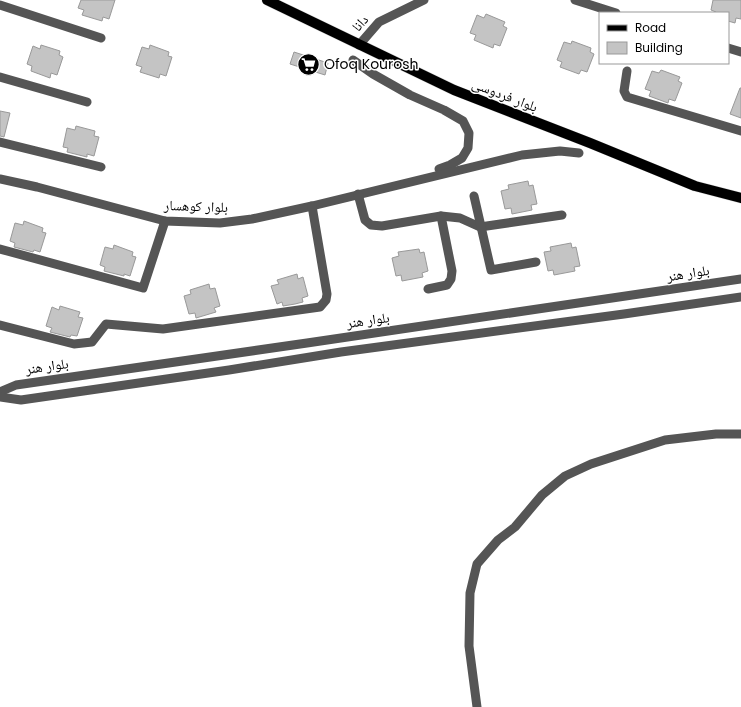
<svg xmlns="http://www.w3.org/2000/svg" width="741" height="707" font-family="Poppins,'Noto Naskh Arabic',sans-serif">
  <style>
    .building { fill: #c4c4c4; stroke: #999 }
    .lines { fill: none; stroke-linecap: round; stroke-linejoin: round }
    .major-casing { stroke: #dbdbdb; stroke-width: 11 }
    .minor { stroke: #555; stroke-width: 9 }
    .major { stroke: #000; stroke-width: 10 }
    .labels { text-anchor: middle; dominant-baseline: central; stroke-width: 3; stroke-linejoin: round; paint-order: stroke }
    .street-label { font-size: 14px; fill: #000; stroke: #fff }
    .poi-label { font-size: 14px; fill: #000; stroke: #fff; text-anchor: start }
  </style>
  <rect width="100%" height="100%" fill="#fff"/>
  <g class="building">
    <polygon points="81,0 115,0 109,19 103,17 102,21 82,15 84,10 78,8"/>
    <polygon points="713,0 741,0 741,19 736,18 735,23 728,21 728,13 716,13 716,12 711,10"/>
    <polygon points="486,14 505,22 503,26 507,28 500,46 494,44 493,48 474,40 476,35 470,33 477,15 484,18"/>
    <polygon points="572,41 591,48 590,52 594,54 587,72 581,70 579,74 560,67 562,62 557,60 564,42 571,44"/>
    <polygon points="41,45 60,51 59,55 63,57 57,75 51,73 50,78 31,71 32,66 27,64 33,46 40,49"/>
    <polygon points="150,45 169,52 168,56 172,57 166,76 160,74 159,78 140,72 142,67 136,65 142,47 149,49"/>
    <polygon points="294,52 328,63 325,75 290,64"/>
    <polygon points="661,70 680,77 678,81 682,83 675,101 669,99 668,103 649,96 651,91 645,89 652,71 659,73"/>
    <polygon points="740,88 741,88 741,118 730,114"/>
    <polygon points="0,111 10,113 4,137 0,136"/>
    <polygon points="76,126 95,131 94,136 99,137 94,156 87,154 87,157 67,152 68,148 63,147 67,128 75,130"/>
    <polygon points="528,181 529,186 533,185 537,204 531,205 532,210 512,214 511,208 505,209 501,191 509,189 508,185"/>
    <polygon points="24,221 43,228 42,232 46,233 40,252 34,250 33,252 14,247 15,243 10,241 15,223 23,225"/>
    <polygon points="571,243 572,248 576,247 580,266 574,267 575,271 554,275 553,270 548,271 544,252 551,251 550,247"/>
    <polygon points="114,245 133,252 132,256 136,257 130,276 124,274 124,276 104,271 105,267 100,265 105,247 113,249"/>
    <polygon points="419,249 420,253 424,252 428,271 422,273 423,277 402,281 401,275 396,276 392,258 399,256 398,252"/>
    <polygon points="297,274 298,279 303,277 308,296 302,298 303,302 295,304 283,306 282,302 277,304 271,286 279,284 277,280"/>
    <polygon points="209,284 210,289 215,288 220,306 214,308 216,312 196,318 195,313 189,314 184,296 191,294 190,290"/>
    <polygon points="60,306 80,312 78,317 83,318 77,336 71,335 70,337 50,332 52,328 46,326 52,307 59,310"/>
  </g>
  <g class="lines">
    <defs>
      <polyline id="major" points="267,0 454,90 590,143 695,186 741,198"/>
    </defs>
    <use href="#major" class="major-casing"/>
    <g class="minor">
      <polyline points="575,0 616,13"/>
      <polyline points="0,5 101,38"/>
      <polyline points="359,45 379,22 424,0"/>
      <polyline points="728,48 741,52"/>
      <polyline points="353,60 373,74 410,95 444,110 463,121 469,133 468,148 462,158 450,165 439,169"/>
      <polyline points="627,71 624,91 627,97 741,131"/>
      <polyline points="0,77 87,102"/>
      <polyline points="0,142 101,167"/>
      <polyline points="0,179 37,187 165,221 220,223 252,219 312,206 522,155 560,151 579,153"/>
      <polyline points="358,194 365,220 371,225 382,226 441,216 460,218 480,227 562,215"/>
      <polyline points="474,196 491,270 536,262"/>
      <polyline points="0,249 143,288 165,221"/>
      <polyline points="428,289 447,285 451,279 452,271 441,216"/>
      <polyline points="0,325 74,344 92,342 106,324 163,329 320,307 326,300 327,294 312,206"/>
      <polyline points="0,392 16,385 307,343 741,279"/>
      <polyline points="0,397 21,400 229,370 341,352 624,314 741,297"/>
      <polyline points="477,707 469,646 470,593 477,564 498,540 515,527 542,495 565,476 591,464 665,440 716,434 741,434"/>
    </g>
    <use href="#major" class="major"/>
  </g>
  <defs>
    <symbol id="supermarket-disc" viewBox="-11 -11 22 22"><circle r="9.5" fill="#000" stroke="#fff"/><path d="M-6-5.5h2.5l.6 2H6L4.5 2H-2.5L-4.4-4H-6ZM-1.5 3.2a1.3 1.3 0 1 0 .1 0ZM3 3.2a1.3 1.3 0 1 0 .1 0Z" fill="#fff"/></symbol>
  </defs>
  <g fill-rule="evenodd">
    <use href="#supermarket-disc" x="296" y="52" width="25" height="25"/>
  </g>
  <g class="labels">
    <g class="street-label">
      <text transform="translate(360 23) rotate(-48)">دانا</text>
      <text transform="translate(505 95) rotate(21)">بلوار فردوسی</text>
      <text transform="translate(196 206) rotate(2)">بلوار کوهسار</text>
      <text transform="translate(688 273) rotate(-9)">بلوار هنر</text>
      <text transform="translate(368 320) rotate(-8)">بلوار هنر</text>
      <text transform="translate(47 366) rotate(-8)">بلوار هنر</text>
    </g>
    <g class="poi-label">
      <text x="324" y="64">Ofoq Kourosh</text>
    </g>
  </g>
  <rect x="599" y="12" width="130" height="52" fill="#ffffff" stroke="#999999"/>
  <rect x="607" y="25" width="20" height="6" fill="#000000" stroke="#999999"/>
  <text x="635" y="32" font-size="12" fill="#000000">Road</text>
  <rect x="607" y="42" width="20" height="12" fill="#c4c4c4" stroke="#999999"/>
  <text x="635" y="52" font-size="12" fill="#000000">Building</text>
</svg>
